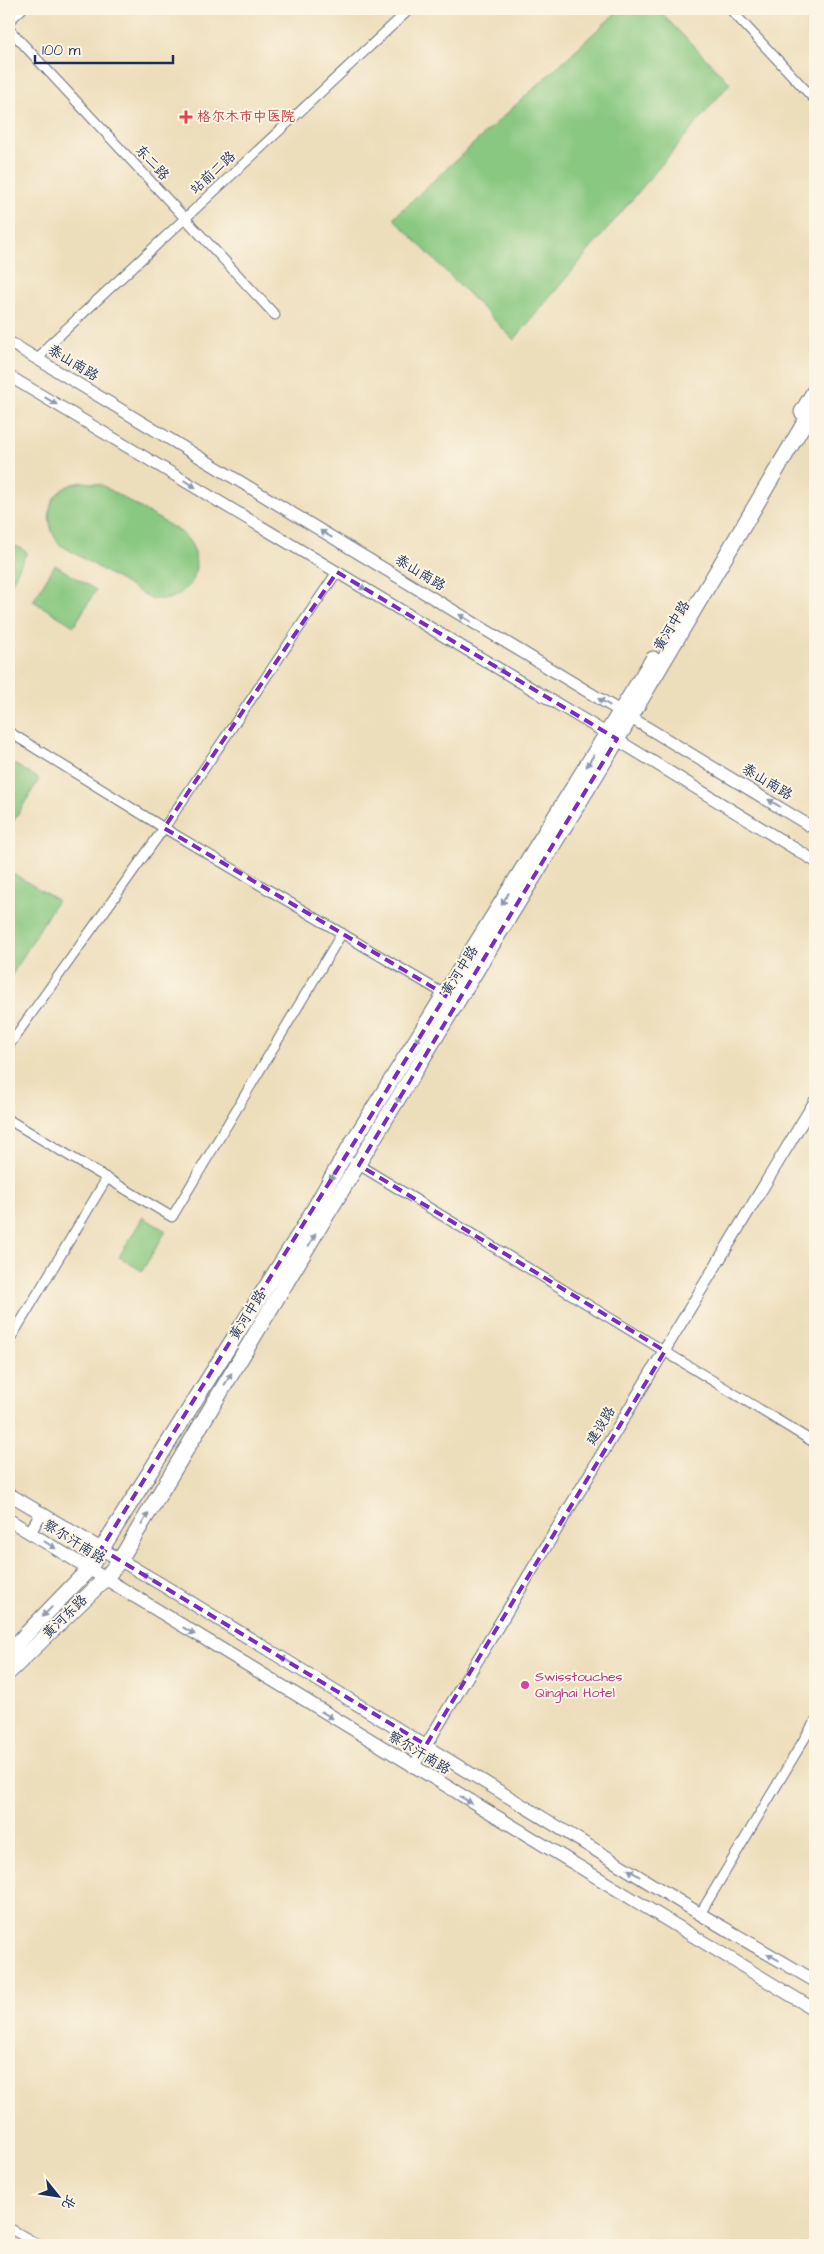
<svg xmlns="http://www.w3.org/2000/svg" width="824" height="2254" font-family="'Architects Daughter','LXGW WenKai TC',sans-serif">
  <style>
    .green { fill: #88c880; stroke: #527c6f }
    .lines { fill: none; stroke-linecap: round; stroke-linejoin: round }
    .minor-casing { stroke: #646c7f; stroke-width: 11 }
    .tertiary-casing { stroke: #646c7f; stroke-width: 13 }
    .secondary-casing { stroke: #646c7f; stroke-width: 14 }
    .trunk-casing { stroke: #646c7f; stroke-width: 17 }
    .minor { stroke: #fff; stroke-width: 9 }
    .tertiary { stroke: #fff; stroke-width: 11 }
    .secondary { stroke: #fff; stroke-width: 12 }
    .trunk { stroke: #fff; stroke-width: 15 }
    .oneway { fill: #8d97ae }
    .marked { fill: none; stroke: #7b2cbf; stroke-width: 4; stroke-dasharray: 10 6; stroke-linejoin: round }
    .health-dot { fill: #e0444e; stroke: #fcf5e5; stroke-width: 2 }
    .hotel-dot { fill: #d1479c; stroke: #fcf5e5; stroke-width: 2 }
    .labels { text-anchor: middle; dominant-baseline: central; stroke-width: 4; stroke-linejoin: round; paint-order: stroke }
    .health-label { font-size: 14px; fill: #be3a42; stroke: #fcf5e5; text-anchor: start }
    .street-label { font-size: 14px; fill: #1b2f5e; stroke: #fcf5e5 }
    .hotel-label { font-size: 14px; fill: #b23c85; stroke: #fcf5e5; text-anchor: start }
  </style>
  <rect width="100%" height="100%" fill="#fcf5e5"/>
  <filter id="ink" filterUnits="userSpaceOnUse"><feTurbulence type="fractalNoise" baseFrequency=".02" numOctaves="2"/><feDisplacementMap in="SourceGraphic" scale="10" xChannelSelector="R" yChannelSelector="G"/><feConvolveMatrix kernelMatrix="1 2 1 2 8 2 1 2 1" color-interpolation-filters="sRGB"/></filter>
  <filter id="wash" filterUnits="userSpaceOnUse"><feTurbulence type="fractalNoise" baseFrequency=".0096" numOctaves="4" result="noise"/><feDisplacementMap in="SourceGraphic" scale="20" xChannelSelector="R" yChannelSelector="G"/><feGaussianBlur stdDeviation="1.12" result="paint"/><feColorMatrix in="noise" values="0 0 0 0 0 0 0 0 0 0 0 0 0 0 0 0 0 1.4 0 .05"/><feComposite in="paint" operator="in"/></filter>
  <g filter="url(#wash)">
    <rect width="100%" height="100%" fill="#eddebb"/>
    <g class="green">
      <polygon points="620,9 657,9 730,83 514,340 393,218"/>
      <path d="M 85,482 L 102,485 L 181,532 L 190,542 L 195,552 L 196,567 L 194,578 L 190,585 L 178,595 L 169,599 L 151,599 L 59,544 C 40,518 49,484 85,482 Z"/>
      <polygon points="12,544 27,552 11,584 9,583 9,549"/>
      <polygon points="55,565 96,590 74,626 33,601"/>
      <polygon points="9,761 39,779 9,829"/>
      <polygon points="9,871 57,900 9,980"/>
      <polygon points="143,1217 166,1231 142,1271 119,1257"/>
    </g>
  </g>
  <g filter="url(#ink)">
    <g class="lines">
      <defs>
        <g id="minor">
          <polyline points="730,9 815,100"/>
          <polyline points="9,21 22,9"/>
          <polyline points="9,29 275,315"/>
          <polyline points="38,360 49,345 410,9"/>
          <polyline points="9,732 164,828 446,995"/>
          <polyline points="9,1045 164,828 337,572"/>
          <polyline points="9,1120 172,1217 342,933"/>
          <polyline points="354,1162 815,1443"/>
          <polyline points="9,1341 107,1178"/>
          <polyline points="700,1914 815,1721"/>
          <polyline points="9,2228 39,2245"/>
        </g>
        <g id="tertiary">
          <polyline points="9,342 815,829"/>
          <polyline points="9,376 606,733 815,861"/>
          <polyline points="30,1532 41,1514"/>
          <polyline points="413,1767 815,1101"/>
        </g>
        <g id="secondary">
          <polyline points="9,1494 164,1586 700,1914 815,1981"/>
          <polyline points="9,1520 815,2010"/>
        </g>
        <g id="trunk">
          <polyline points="802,412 815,390"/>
          <polyline points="9,1652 89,1569 305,1225 344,1156 653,659"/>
          <polyline points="9,1672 105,1579 120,1560 317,1231 608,755 815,405"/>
        </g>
      </defs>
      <use href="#minor" class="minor-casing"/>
      <use href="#tertiary" class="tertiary-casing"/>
      <use href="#secondary" class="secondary-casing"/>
      <use href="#trunk" class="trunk-casing"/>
      <use href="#minor" class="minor"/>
      <use href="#tertiary" class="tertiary"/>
      <use href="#secondary" class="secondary"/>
      <use href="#trunk" class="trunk"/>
    </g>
    <defs><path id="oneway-solid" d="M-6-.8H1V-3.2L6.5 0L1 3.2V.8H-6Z" transform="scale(1.25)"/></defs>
    <g class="oneway">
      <use href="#oneway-solid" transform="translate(51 401) rotate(31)"/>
      <use href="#oneway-solid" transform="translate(190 484) rotate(31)"/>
      <use href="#oneway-solid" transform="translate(326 534) rotate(-149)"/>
      <use href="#oneway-solid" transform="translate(360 586) rotate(31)"/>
      <use href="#oneway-solid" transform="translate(465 618) rotate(-149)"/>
      <use href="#oneway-solid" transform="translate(499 669) rotate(31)"/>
      <use href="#oneway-solid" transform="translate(604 702) rotate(-149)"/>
      <use href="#oneway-solid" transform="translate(590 761) rotate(122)"/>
      <use href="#oneway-solid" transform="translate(774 803) rotate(-149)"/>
      <use href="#oneway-solid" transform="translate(505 899) rotate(122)"/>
      <use href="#oneway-solid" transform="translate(419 1037) rotate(122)"/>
      <use href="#oneway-solid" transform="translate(397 1102) rotate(-59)"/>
      <use href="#oneway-solid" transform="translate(333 1175) rotate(120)"/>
      <use href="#oneway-solid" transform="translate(312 1240) rotate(-59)"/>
      <use href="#oneway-solid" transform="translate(228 1379) rotate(-59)"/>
      <use href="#oneway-solid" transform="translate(145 1519) rotate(-59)"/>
      <use href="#oneway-solid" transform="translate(50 1545) rotate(32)"/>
      <use href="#oneway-solid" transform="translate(147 1576) rotate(-150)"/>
      <use href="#oneway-solid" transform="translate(47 1612) rotate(134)"/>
      <use href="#oneway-solid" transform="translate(189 1631) rotate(31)"/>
      <use href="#oneway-solid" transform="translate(286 1660) rotate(-149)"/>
      <use href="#oneway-solid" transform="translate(327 1715) rotate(31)"/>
      <use href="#oneway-solid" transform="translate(466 1800) rotate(31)"/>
      <use href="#oneway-solid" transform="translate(634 1873) rotate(-148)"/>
      <use href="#oneway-solid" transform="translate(773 1957) rotate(-150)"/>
    </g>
  </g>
  <path class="marked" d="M 337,572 L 617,739 L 359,1165 L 665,1351 L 426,1745 L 101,1549 L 446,995 L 164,828 Z"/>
  <path class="health-dot" d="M183.5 109.5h5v5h5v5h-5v5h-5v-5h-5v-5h5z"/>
  <circle class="hotel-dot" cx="525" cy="1685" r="5"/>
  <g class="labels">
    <g class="health-label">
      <text x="197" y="117">格尔木市中医院</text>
    </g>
    <g class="street-label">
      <text transform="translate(152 163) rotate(47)">东二路</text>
      <text transform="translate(213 173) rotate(-43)">站前二路</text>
      <text transform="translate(73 363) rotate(31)">泰山南路</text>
      <text transform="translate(420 573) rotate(31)">泰山南路</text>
      <text transform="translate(672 626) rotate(-59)">黄河中路</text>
      <text transform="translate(767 782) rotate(31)">泰山南路</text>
      <text transform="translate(460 971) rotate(-58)">黄河中路</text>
      <text transform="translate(248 1315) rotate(-58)">黄河中路</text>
      <text transform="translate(601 1426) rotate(-59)">建设路</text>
      <text transform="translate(74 1542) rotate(32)">察尔汗南路</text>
      <text transform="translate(65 1617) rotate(-44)">黄河东路</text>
      <text transform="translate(419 1753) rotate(31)">察尔汗南路</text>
    </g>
    <g class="hotel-label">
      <text x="535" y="1677">Swisstouches<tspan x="535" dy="16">Qinghai Hotel</tspan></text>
    </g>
  </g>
  <rect width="824" height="2254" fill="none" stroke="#fcf5e5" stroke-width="30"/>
  <g transform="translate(58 2196) rotate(120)" stroke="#fcf5e5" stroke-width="4" paint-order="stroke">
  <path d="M0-4L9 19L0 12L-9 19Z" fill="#1b2f5e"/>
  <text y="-8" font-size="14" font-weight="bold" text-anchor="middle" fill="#1b2f5e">北</text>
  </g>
  <path d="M35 55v8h138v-8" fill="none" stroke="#1b2f5e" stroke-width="2.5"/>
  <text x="42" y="55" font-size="15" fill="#1b2f5e" stroke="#fcf5e5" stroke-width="4" paint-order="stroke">100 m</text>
</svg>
